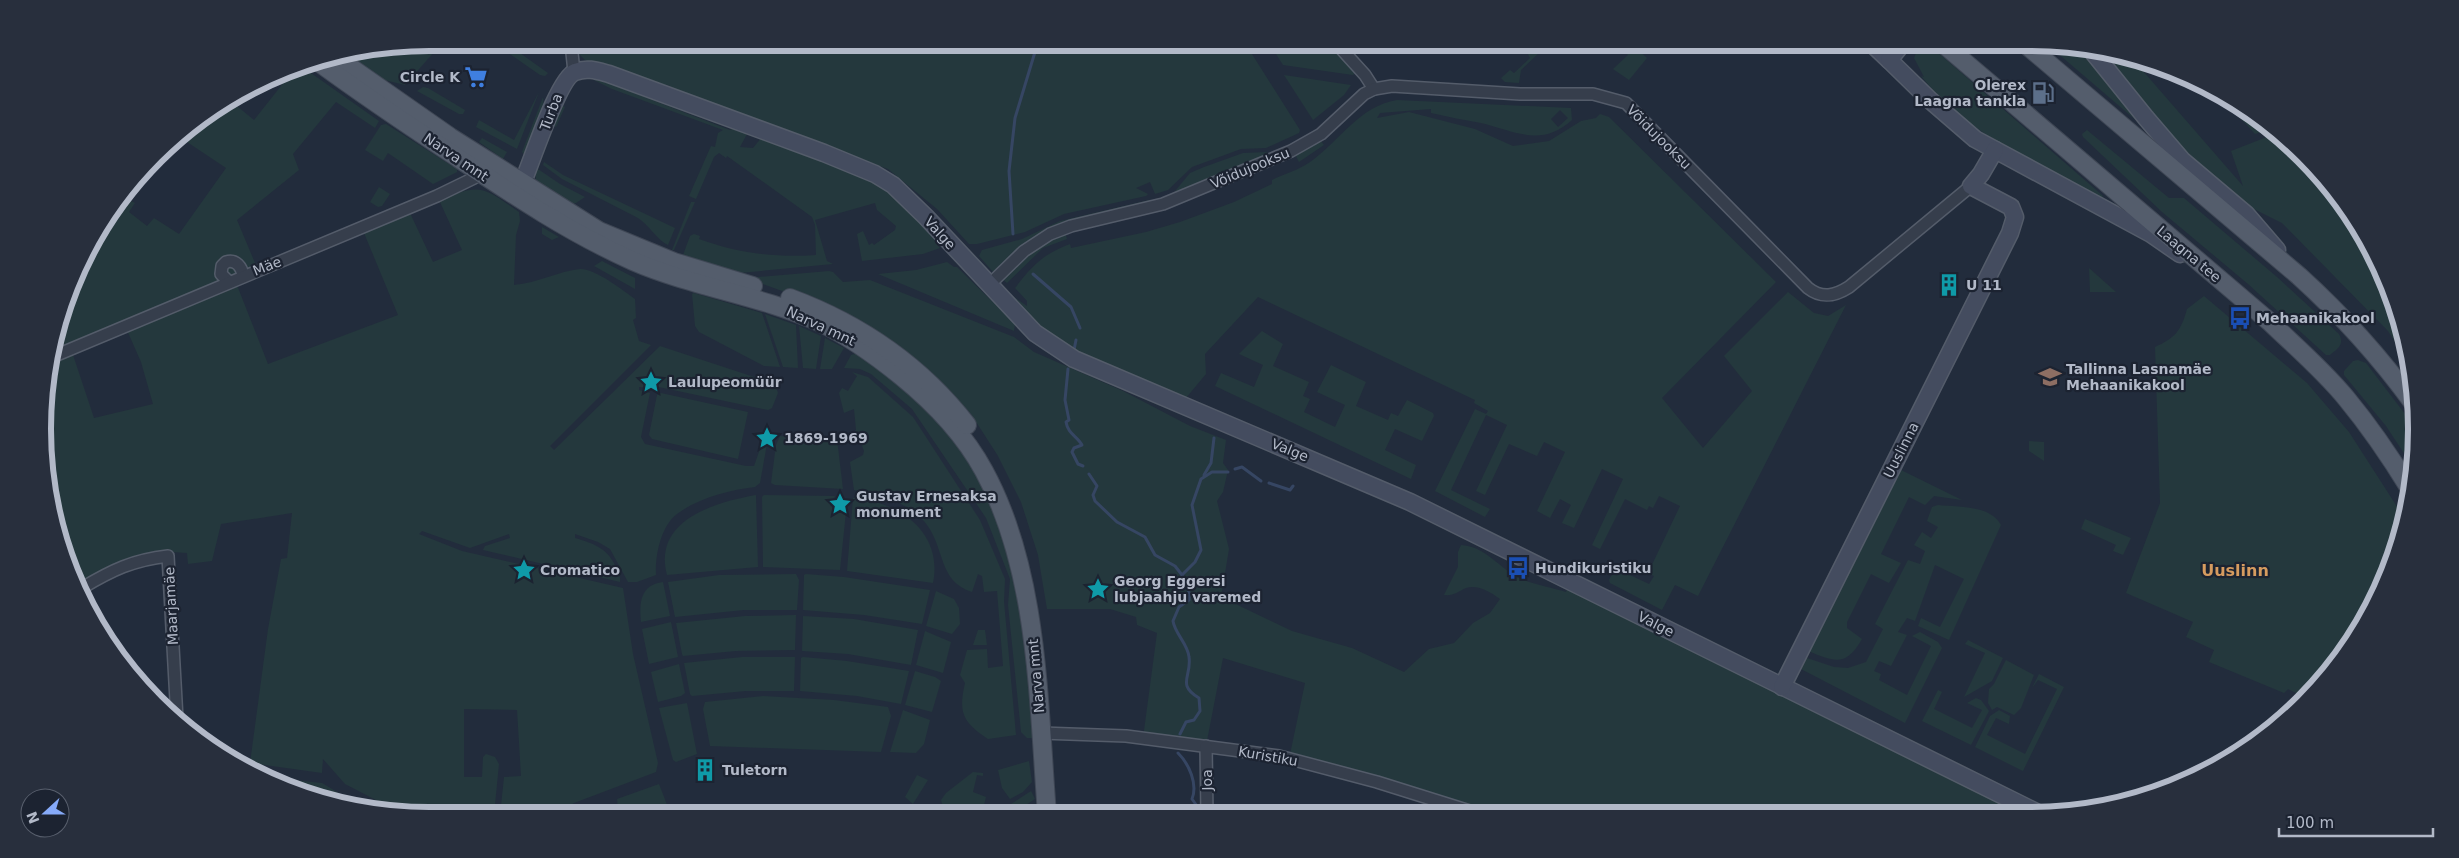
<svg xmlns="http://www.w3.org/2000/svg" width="2459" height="858" font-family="'DejaVu Sans',sans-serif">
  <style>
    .green { fill: #24383d; fill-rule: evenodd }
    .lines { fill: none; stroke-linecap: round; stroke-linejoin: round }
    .stream { stroke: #364663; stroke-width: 3 }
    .street-casing { stroke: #545c6a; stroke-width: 14 }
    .secondary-casing { stroke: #545c6a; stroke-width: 19 }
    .primary-casing { stroke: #3f4755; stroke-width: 20 }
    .street { stroke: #363e4c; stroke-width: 11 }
    .secondary { stroke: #444c5f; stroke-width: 16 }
    .primary { stroke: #545d6c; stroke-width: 18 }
    .labels { text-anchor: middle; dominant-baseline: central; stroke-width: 4.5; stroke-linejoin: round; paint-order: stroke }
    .poi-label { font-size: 14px; font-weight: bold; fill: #b2b9c8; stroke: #1c2331; text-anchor: start }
    .street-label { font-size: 14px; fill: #b2b9c8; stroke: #1c2331 }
    .quarter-label { font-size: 16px; font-weight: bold; fill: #d69b5f; stroke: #1c2331 }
    .rim { fill: none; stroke: #b2b9c8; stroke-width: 6 }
  </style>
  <rect width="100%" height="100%" fill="#222c3c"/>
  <g class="green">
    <polygon points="581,42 1245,43 1300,130 1299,133 1266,148 1241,149 1192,167 1168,190 1155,194 1150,182 1136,188 1148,194 1146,196 1064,214 1025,232 977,244 969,244 937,209 888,169 677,92 668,85 654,84 585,60 579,54"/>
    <polygon points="1547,42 1555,43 1555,48 1542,50 1521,70 1519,83 1505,82 1501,78 1510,70 1514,73 1530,58 1528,54 1537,46 1540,49"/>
    <polygon points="429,43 442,43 405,85 380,79 344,53 354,50"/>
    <polygon points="494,43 506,43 548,73 545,76 540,75"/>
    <polygon points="1276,43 1328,43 1355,73 1353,75 1283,65 1276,54"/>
    <polygon points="1615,43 1631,43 1647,58 1629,80 1613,69 1628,55"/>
    <path d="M 1920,43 L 1924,43 L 1934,49 L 2102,195 L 2104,199 C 2039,165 1968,135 1921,76 L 1924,77 L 1914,58 Z"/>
    <polygon points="2048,45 2083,49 2141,124 2138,122"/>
    <polygon points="2103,52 2130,56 2243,186 2231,151 2277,133 2320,174 2365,236 2396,304 2409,363 2388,331 2282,223 2252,208 2251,211 2170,138"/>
    <path d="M 301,66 L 379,121 L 375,128 L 336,102 L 293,154 L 299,170 L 237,220 L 258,270 L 235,280 L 268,364 L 398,315 L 364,233 L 410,213 L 433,262 L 462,250 L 439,200 C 481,183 482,186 519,212 L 520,221 L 516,235 L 514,285 C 538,283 559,271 580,269 C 594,268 623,290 635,299 L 636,318 L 633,320 L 639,341 L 651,345 L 550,446 L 554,450 L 660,346 L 775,384 L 778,393 L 772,408 L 768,410 L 654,386 L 655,376 L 650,380 L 647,388 L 639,387 L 639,390 L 650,393 L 641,437 L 645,444 L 746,466 L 754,466 L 761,446 L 767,444 L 760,483 L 755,487 C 730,490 698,498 677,514 C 661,526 655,555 656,575 L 637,582 L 628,582 L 610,549 L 598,542 L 575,534 L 575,538 C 595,544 607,548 616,567 C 618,572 621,576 620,582 L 483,550 L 485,546 L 510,538 L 509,534 L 470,548 L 422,531 L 419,534 L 462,551 L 623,588 L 633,654 L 658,763 L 656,772 L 574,803 L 565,808 L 565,815 L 500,815 L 504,777 L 521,776 L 517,710 L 464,709 L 464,777 L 482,777 L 483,757 L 486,754 L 495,757 L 499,764 L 494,815 L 429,815 L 399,812 L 345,784 L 323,759 L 322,773 L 250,763 L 268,629 L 281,559 L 287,558 L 292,513 L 221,524 L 212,561 L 188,564 L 187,553 L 173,552 L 168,556 L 143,559 L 82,588 L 56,529 L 43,455 L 46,379 L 82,258 L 122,194 L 143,171 L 125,198 L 135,203 L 129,212 L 147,226 L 154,218 L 179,234 L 226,168 L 178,136 L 232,102 L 254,120 L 296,67 ZM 126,328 L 141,362 L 153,404 L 94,418 L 72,352 Z"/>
    <polygon points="1284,75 1351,85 1344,95 1313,120"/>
    <path d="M 592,79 L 603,81 L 730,130 L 734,127 L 747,134 L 740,147 L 753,148 L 762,137 L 875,182 L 895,194 L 940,241 L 937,245 L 940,248 L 923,254 L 862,261 L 857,234 L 863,231 L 869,245 L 872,243 L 874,245 L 895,230 L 896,226 L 877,210 L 875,203 L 815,220 L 827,261 L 833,264 L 740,273 L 683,255 L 690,236 L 694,234 L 700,236 L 699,239 C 737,253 776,258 816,255 L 815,225 L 812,217 L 727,156 L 726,158 L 719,153 L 714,157 L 696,199 L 689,196 L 711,146 L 715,147 L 718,133 L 723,130 L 612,89 Z"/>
    <polygon points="423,87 428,88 465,110 463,114 459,114 417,91"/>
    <polygon points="539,92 517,149 476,127 479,120 514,140"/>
    <polygon points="543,97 544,107 526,156 522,152"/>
    <path d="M 1397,100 L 1571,108 L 1572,120 C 1541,148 1515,131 1481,123 C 1465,120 1448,117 1431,113 L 1431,109 L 1380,113 L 1377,118 L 1409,112 L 1475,129 L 1513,146 L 1549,141 L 1581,121 L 1596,118 L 1600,114 L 1609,117 L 1776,282 L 1662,398 L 1703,448 L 1752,391 L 1724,356 L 1788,292 L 1814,313 L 1828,316 L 1846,305 L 1698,596 L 1675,585 L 1662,610 L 1610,583 L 1609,580 L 1615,568 L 1649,584 L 1654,576 L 1648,573 L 1680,506 L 1659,496 L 1653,508 L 1649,506 L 1647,510 L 1625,499 L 1600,549 L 1592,545 L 1623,479 L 1602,469 L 1574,528 L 1562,523 L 1571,505 L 1560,499 L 1550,518 L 1537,511 L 1565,452 L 1544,442 L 1537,456 L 1509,444 L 1485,495 L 1476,491 L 1507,425 L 1486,415 L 1451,490 L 1490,509 L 1485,517 L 1435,491 L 1475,409 L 1486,414 L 1488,411 L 1474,403 L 1475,400 L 1258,297 L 1205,354 L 1206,374 L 1186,398 L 1055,342 L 1005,291 L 1027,306 L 1027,301 L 1015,288 C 1032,266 1043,254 1070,244 L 1071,248 L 1146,232 L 1180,222 L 1234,202 L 1272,184 L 1272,180 C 1284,174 1299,170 1310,162 C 1340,141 1359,106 1397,100 ZM 1560,110 L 1568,118 L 1558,127 L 1551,119 Z"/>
    <polygon points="561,105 565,107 556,127 554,125"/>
    <polygon points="2241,119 2267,128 2269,125 2272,129 2255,134"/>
    <polygon points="386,124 457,169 457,172 433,184 388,153 383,161 365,150 381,125"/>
    <path d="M 2087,130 L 2169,198 L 2184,198 L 2277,277 L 2339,334 C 2345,345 2337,349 2330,355 L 2326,355 L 2248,284 L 2162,212 L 2083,137 L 2082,134 Z"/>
    <polygon points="482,138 507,152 503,159 479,142"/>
    <polygon points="1320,140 1324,145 1299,162 1295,154"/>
    <polygon points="1267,152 1267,156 1171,196 1190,173 1204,167 1243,153"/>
    <path d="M 544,162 L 563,175 L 675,228 L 668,245 C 657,240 649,225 638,218 L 562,179 L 543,165 Z"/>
    <polygon points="535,167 560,184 585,197 576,203 570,204 536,181"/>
    <polygon points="379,187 390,194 382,206 378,207 370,202"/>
    <polygon points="1149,200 1150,203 1053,228 1027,242 993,272 979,256 982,250 1022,239 1060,221"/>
    <polygon points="691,202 695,202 674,250 672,250"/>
    <polygon points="542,227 559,237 552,240 542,234"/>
    <polygon points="1065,232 1067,239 1043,248 1007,283 1002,279 1031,250"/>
    <polygon points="602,261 635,278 635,289 594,266"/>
    <polygon points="947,262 954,267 957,267 1007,316 1015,324 1014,331 878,274 916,270"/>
    <polygon points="2089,268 2116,292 2090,292"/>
    <path d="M 829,271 L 833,272 L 843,282 L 870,280 L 1014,337 L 1034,352 L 1123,391 L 1190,426 L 1226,440 L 1223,463 L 1228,470 L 1223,492 L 1217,501 L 1229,549 L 1221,597 L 1292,631 L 1352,648 L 1404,672 L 1429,649 L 1454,643 L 1473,623 L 1490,613 L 1500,599 C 1491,592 1477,584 1466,588 C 1457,592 1454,596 1444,595 L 1458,567 L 1458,552 L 1461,545 C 1483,546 1496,564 1514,575 C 1528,584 1550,587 1566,592 L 1567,589 L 1939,772 L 2015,812 L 1476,813 L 1289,759 L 1305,683 L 1223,658 L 1206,746 L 1143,738 L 1157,633 L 1137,625 L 1136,617 L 1110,609 L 1047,609 L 1038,555 L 1021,502 L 998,456 L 971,414 L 941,384 L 849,315 L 746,278 Z"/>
    <polygon points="694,293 762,313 780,367 764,366 699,332 695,326 692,294"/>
    <path d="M 2204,296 L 2307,383 L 2349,432 L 2405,519 L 2403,529 L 2365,622 L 2304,697 L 2288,689 L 2284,693 L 2209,662 L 2214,650 L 2186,637 L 2193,622 L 2126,593 L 2160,503 L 2155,347 C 2175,338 2181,331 2187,309 Z"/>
    <polygon points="765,314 796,325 798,368 783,367"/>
    <polygon points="799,326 821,336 816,369 803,368"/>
    <polygon points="1262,331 1283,344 1273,366 1309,382 1303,396 1310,399 1304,412 1335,427 1345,405 1317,392 1331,365 1366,382 1356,406 1388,420 1391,413 1398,416 1407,400 1433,413 1434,416 1422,441 1395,429 1385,450 1416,465 1411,479 1215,386 1221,373 1254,387 1263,365 1239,354"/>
    <polygon points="825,338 844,348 832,369 820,369"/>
    <path d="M 858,353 C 890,378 923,401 948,433 C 1017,520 1026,632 1033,738 L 1027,738 L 1021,732 L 1008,605 L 1010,579 L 986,518 L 912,409 L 871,374 L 860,369 L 844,368 L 851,355 Z"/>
    <polygon points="2358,360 2366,363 2415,427 2416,454 2413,467 2386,426 2344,375 2344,371 2353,361"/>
    <path d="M 852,372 L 868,377 L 913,417 L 980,520 L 1005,579 L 1004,601 L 1016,735 L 988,739 C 963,722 958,713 965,683 L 960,675 L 967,650 L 987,649 L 988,668 L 1003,666 L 997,591 L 984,592 L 982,576 L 978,574 L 972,592 C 937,581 946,547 924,521 C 905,501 880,495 854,490 L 850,462 L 863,455 L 864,451 L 859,438 L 850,436 L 856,430 L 854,409 L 844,413 L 839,393 L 842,388 L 848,391 L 857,376 Z"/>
    <polygon points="661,393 748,412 738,459 652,439 649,435 657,395"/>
    <polygon points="780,436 837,439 843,489 775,485 771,483 776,445"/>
    <polygon points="2029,441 2044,442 2044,461 2029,451"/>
    <path d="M 1901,470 L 1962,500 L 1934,496 L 1925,505 L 1909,497 L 1881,554 L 1901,563 L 1889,583 L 1871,574 L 1847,622 L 1847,628 L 1862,639 C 1846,667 1835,662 1808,651 Z"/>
    <path d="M 756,495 L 758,567 L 667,575 C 652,520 716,502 756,495 Z"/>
    <polygon points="764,495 835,496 830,505 837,513 846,512 840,570 763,567 762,497"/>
    <path d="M 853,498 C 861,497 871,501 879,503 C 916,515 941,543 933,583 L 847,571 Z"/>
    <path d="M 1938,505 C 1957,507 1991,505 2001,525 L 1949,640 L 1918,626 L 1921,618 L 1940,627 L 1964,579 L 1935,565 L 1915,621 L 1907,618 L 1898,632 L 1907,635 L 1891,666 L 1879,661 L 1874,671 L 1881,674 L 1879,680 L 1907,695 L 1931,646 L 1912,636 L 1920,632 L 1938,642 L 1942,648 L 1905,723 L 1799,668 L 1804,657 L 1834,667 L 1848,668 L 1866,662 L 1883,629 L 1875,624 L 1908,560 L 1920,564 L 1925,551 L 1914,545 L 1922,532 L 1931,538 L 1938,527 L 1927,521 L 1932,507 Z"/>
    <polygon points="2085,519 2131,538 2123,555 2113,551 2116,545 2081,529"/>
    <polygon points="796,574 799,580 797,610 744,610 675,617 668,582 719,575"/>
    <polygon points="806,574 844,577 930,590 922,624 864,615 803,610 804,575"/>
    <path d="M 663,582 L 670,616 L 641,622 C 639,603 640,585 663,582 Z"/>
    <polygon points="936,591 954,599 959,608 960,624 952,634 926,626"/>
    <polygon points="796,615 795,650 736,651 683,656 682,654 676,623 745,616"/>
    <polygon points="803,616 854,619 918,630 911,665 848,654 802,651"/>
    <polygon points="671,622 678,657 649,664 642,629"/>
    <polygon points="978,630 985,630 987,645 973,645"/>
    <polygon points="925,631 951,642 943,673 916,665"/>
    <polygon points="1968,640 2003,658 1992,681 1964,697 1985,653 1965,644"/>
    <polygon points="742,657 795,657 794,691 746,691 692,696 690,694 684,663"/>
    <polygon points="803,657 847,661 909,671 901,704 857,696 800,691 801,658"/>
    <polygon points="2006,660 2034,675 2021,708 2014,715 1997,707 1992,710 1988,703 1989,689 1994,684"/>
    <polygon points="679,664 685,693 681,696 658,702 651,672"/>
    <polygon points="915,671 935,677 941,681 932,712 905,705"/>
    <polygon points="2039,674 2064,687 2023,771 1975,747 1990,716 1999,710 2010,716 2009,724 1996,718 1987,735 2025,754 2057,689 2038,680 2032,688"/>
    <polygon points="1938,690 1942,692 1934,709 1972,728 1982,710 1967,703 1976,698 1981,700 1989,711 1971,745 1922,721"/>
    <polygon points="763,696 834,700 888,707 891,716 881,752 710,746 703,709 705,702"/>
    <polygon points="687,703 697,754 676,762 673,760 659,708"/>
    <polygon points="903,710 930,720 924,744 916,753 890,752"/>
    <polygon points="1029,761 1032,782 1023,792 1010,799 1002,788 998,770"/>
    <polygon points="973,772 983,773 983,776 977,775 973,792 986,797 982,813 987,814 959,814 943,807 941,800 946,793"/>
    <polygon points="917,775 928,780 913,804 905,797"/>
    <polygon points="275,778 322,783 362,807 341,804 322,794 309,793"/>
    <polygon points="659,784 671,815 577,815 577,812 604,804 608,811 618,808 617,799"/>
    <polygon points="1031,791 1035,799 1012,814 1011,804"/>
  </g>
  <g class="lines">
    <g class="stream">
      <polyline points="1013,234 1009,171 1015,118 1038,42"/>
      <polyline points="1033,274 1071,307 1080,328"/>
      <polyline points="1074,350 1076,340"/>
      <path d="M 1068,369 L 1065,400 L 1069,420 L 1066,422 C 1068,434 1077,436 1082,445 L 1074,448 L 1072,452 L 1078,464 L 1083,466"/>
      <polyline points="1235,469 1242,467 1261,481"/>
      <path d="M 1089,474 L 1097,486 L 1093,495 L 1095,501 L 1117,522 L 1145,537 L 1155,555 L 1175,566 L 1182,575 L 1189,592 L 1189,600 L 1179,607 L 1173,621 C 1175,634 1188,644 1189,657 C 1192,677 1176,684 1199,698 L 1200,711 L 1194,720 L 1186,722 L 1180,734"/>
      <polyline points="1204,475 1211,463 1214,438"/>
      <polyline points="1269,483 1290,490 1293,486"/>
      <polyline points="1182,575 1195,562 1201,550 1192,505 1201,479 1212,472 1228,472"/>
      <path d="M 1178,753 C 1189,764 1198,784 1192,799 L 1197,806"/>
      <polyline points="1217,813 1217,814"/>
    </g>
    <defs>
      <g id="street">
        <polyline points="1335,42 1365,75 1374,89"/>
        <polyline points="574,72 572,53 576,42"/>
        <path d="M 229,282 L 221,274 L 222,266 L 226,262 C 236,259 242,267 243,276"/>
        <path d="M 989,285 L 1024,251 L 1050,234 L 1071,226 L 1163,204 L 1291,151 L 1321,134 L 1364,94 L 1374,89 L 1392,86 L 1520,94 L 1593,94 L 1626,103 L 1808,288 C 1822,299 1835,296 1849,287 L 1971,186"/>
        <polyline points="52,357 437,196 474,178 481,168"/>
        <path d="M 82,588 C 112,570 133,560 168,556 L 177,719"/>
        <polyline points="1041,733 1126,736 1279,756 1377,782 1476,813"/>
        <polyline points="1206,746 1207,814"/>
      </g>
      <g id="secondary">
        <polyline points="1870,42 1889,60"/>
        <polyline points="1904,42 1889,60 1931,101 1975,139 2151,234 2180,254"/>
        <polyline points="2092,51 2146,118 2182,160 2246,214 2277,250"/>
        <path d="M 518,194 C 529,171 557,79 575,72 C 587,67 598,71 609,74 L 824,153 L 875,174 L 893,185 L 926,217 L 1035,333 L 1074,359 L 1410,502 L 2036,812"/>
        <polyline points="1782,687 2010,233 2015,217 2011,207 1971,186 1981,174 1995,150"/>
      </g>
      <g id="primary">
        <path d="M 1941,42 L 2271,323 C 2296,347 2324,371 2346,398 C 2370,427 2391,458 2410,489"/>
        <path d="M 2023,42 L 2299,276 C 2342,315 2380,357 2414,404"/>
        <polyline points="334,56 450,137 599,231 674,262 753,286"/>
        <path d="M 317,61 C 362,94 408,125 455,156 C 512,194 570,233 633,261 C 693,287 759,295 819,322 C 849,336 875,355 901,376 C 933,402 964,434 984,471 C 1039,572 1038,702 1047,814"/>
        <path d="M 790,298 C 860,324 921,366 967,425"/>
      </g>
    </defs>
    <use href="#street" class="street-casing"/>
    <use href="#secondary" class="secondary-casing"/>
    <use href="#primary" class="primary-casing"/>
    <use href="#street" class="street"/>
    <use href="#secondary" class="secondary"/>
    <use href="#primary" class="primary"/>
  </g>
  <defs>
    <symbol id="supermarket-bare" viewBox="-9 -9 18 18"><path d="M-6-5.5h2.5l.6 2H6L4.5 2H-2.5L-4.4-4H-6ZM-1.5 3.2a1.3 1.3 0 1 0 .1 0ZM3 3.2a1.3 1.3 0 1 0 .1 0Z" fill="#3f7fe0" stroke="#1c2331" stroke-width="2.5" paint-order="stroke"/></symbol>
    <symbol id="fuel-bare" viewBox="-9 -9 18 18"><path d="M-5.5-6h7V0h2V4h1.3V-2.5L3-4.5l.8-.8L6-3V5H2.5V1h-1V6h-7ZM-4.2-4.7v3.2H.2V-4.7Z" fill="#5c6f8a" stroke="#1c2331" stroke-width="2.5" paint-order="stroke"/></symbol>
    <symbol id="building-bare" viewBox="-9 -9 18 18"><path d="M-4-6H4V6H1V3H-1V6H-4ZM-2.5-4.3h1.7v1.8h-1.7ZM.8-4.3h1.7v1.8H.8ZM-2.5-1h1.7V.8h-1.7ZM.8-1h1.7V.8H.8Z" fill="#0f9aa8" stroke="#1c2331" stroke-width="2.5" paint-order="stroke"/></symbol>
    <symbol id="bus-bare" viewBox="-9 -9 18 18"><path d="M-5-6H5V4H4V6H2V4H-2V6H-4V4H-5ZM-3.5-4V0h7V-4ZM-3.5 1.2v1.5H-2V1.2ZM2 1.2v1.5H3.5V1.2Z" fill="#1a4fb4" stroke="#1c2331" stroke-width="2.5" paint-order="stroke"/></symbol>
    <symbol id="university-bare" viewBox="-9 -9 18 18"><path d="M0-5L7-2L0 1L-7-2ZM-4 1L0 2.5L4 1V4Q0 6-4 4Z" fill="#8d6e63" stroke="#1c2331" stroke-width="2.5" paint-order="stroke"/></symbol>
    <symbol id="sight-bare" viewBox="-9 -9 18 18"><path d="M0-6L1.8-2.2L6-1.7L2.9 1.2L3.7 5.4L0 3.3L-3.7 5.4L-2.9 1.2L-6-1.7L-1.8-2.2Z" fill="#0f9aa8" stroke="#1c2331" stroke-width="2.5" paint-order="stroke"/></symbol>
  </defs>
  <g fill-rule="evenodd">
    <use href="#supermarket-bare" x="460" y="61" width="32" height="32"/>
    <use href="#fuel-bare" x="2027" y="77" width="32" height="32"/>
    <use href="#building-bare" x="1933" y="269" width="32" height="32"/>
    <use href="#bus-bare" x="2224" y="302" width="32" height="32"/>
    <use href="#university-bare" x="2034" y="361" width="32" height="32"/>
    <use href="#sight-bare" x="635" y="366" width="32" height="32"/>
    <use href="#sight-bare" x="751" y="422" width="32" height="32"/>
    <use href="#sight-bare" x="824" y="488" width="32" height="32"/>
    <use href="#bus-bare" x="1502" y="552" width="32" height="32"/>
    <use href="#sight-bare" x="508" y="554" width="32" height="32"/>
    <use href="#sight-bare" x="1082" y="573" width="32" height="32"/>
    <use href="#building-bare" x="689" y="754" width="32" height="32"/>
  </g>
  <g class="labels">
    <g class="poi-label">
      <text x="460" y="77" text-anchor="end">Circle K</text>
      <text x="2026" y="85" text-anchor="end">Olerex<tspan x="2026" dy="16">Laagna tankla</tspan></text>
      <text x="1966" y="285">U 11</text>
      <text x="2256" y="318">Mehaanikakool</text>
      <text x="2066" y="369">Tallinna Lasnamäe<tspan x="2066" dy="16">Mehaanikakool</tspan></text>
      <text x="668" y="382">Laulupeomüür</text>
      <text x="784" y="438">1869-1969</text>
      <text x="856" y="496">Gustav Ernesaksa<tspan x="856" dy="16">monument</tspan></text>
      <text x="1535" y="568">Hundikuristiku</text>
      <text x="540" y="570">Cromatico</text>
      <text x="1114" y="581">Georg Eggersi<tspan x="1114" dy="16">lubjaahju varemed</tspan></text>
      <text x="722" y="770">Tuletorn</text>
    </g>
    <g class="street-label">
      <text transform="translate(551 112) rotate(-69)">Turba</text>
      <text transform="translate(1659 137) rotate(45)">Võidujooksu</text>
      <text transform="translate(456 157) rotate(34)">Narva mnt</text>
      <text transform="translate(1250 168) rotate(-23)">Võidujooksu</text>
      <text transform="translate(940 233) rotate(48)">Valge</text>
      <text transform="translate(2189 254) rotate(40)">Laagna tee</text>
      <text transform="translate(267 266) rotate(-22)">Mäe</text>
      <text transform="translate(821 326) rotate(25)">Narva mnt</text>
      <text transform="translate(1290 450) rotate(22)">Valge</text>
      <text transform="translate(1901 450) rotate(-63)">Uuslinna</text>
      <text transform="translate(171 606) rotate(-93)">Maarjamäe</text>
      <text transform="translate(1656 624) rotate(27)">Valge</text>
      <text transform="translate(1036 676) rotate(-95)">Narva mnt</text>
      <text transform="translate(1268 756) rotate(10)">Kuristiku</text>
      <text transform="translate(1207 780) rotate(-91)">Joa</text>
    </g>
    <g class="quarter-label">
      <text x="2235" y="570">Uuslinn</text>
    </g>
  </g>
  <path d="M0 0H2459V858H0ZM429 51H2030A378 378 0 0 1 2408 429V429A378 378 0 0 1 2030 807H429A378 378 0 0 1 51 429V429A378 378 0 0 1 429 51Z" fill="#282f3d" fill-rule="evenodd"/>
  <path class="rim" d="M429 51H2030A378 378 0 0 1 2408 429V429A378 378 0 0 1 2030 807H429A378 378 0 0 1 51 429V429A378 378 0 0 1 429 51Z"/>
  <g transform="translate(45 813) rotate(249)"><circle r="24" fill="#1c2331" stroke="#585f6d"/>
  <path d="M0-4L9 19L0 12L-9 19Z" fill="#86aaf9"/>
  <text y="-8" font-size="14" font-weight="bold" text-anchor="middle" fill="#b2b9c8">N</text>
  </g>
  <path d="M2279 828v8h154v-8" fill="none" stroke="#b2b9c8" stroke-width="2.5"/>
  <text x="2286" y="828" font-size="15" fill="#b2b9c8" stroke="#1c2331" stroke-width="4" paint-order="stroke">100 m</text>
</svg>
